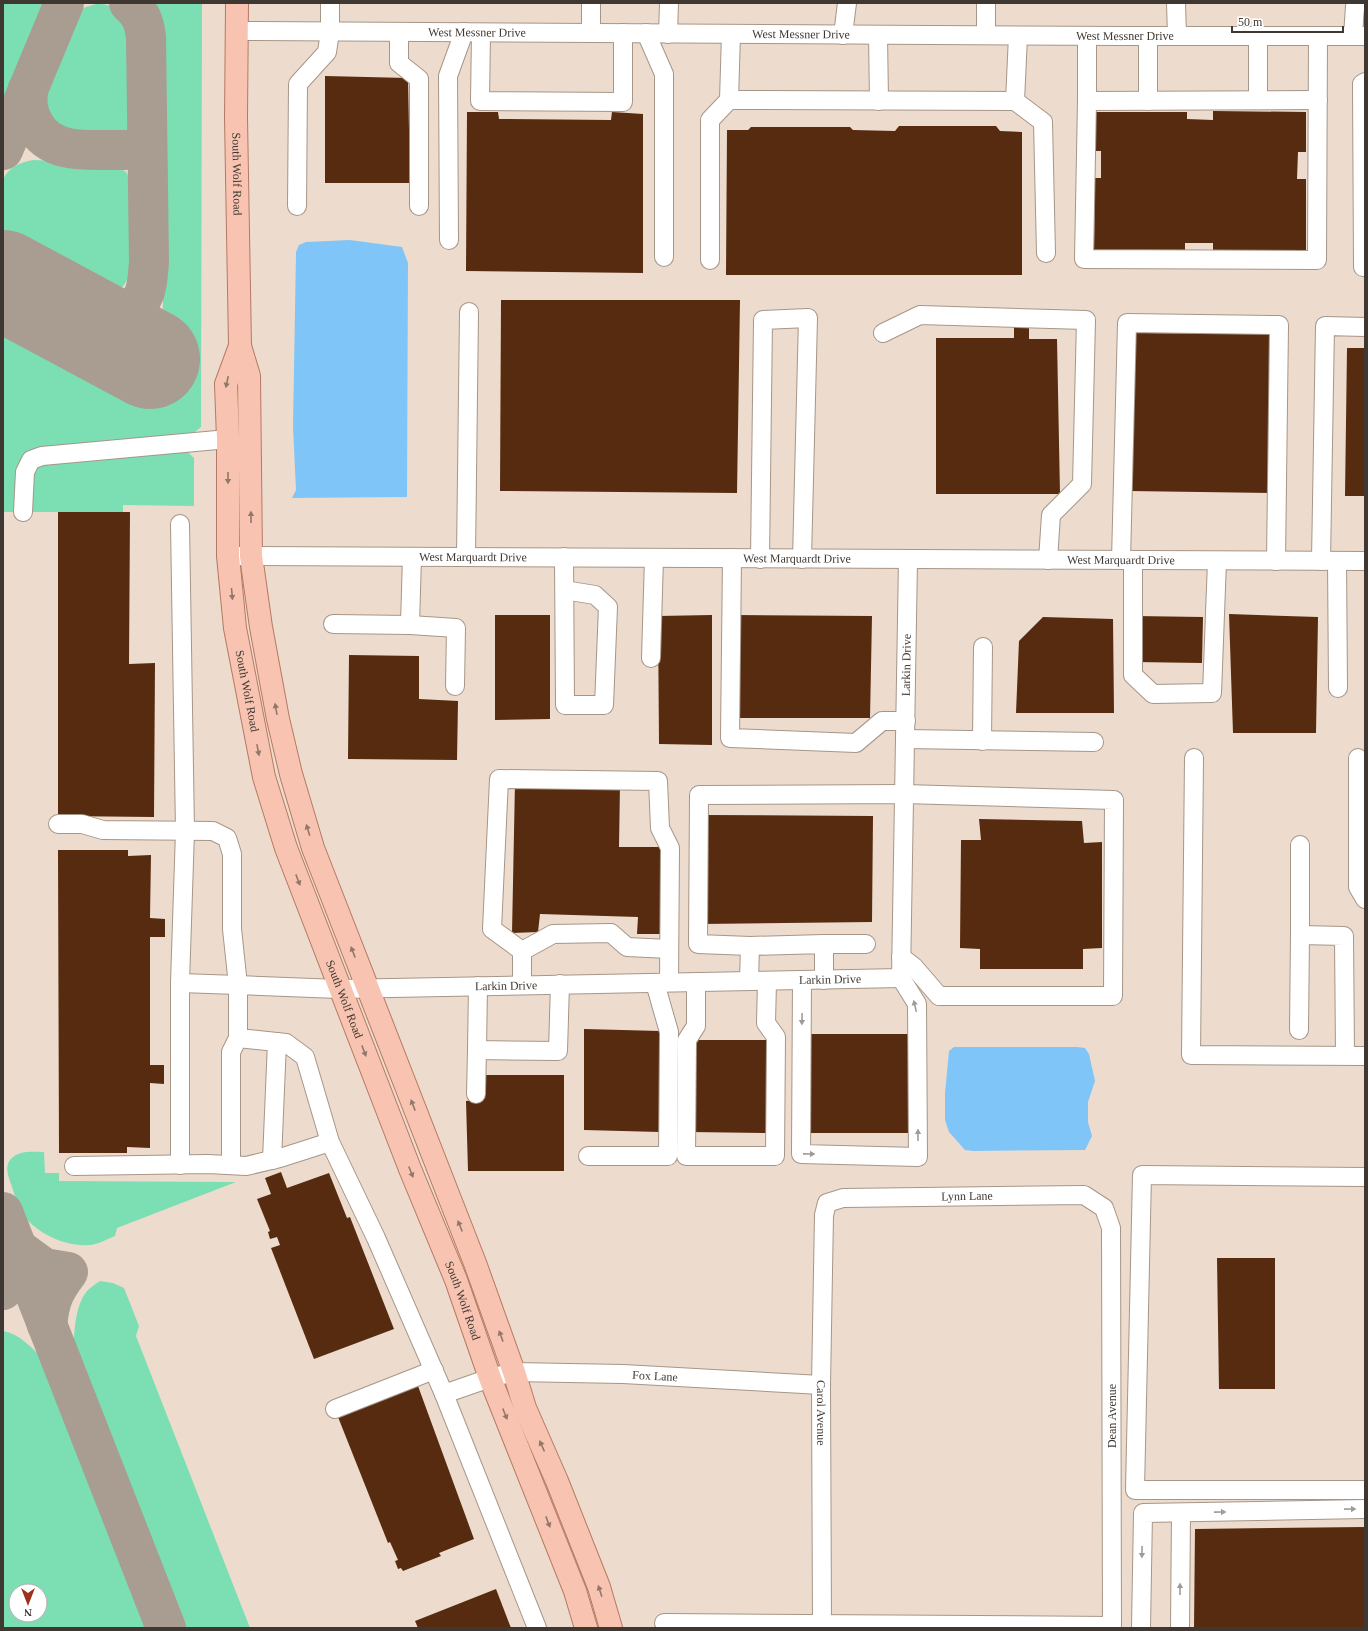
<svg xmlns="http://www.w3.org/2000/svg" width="1368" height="1631" font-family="'Times New Roman',serif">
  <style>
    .green { fill: #7cdfb4; fill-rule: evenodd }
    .water { fill: #80c5f8 }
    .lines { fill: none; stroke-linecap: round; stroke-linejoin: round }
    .taxiway { stroke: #a99c90; stroke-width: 40 }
    .runway { stroke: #a99c90; stroke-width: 100 }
    .building { fill: #562b0f }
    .minor-casing { stroke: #a69688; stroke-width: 20 }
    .major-casing { stroke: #b57963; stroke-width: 24 }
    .minor { stroke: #fff; stroke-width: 18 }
    .major { stroke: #f8c4b1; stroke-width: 22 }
    .oneway { fill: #92776b }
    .oneway2 { fill: #9f9c98 }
    .labels { text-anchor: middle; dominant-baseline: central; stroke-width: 4; stroke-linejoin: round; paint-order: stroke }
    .street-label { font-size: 12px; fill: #3f3832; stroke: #fff }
  </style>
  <rect width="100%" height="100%" fill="#eddccd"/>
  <g class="green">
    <polygon points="3,3 51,3 51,5 3,119"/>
    <polygon points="151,3 202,3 201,427 189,437 30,450 24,463 17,512 3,512 3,309 140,380 163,337 162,36 159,19"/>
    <path d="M 96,4 C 116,4 125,11 133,29 L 131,124 L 128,133 L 120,138 L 72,136 L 54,127 L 43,112 L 40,95 L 42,88 L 74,16 L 83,8 Z"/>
    <path d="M 33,160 L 113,163 L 126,172 L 131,181 C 131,200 131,218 131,237 C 131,250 133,267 127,280 C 120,296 100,299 85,294 L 3,251 L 3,180 C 8,167 21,162 33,160 Z"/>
    <polygon points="189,448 189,453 194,458 194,506 123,505 123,512 31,512 31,477 37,461"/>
    <path d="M 44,1152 L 45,1173 L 59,1173 L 59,1181 L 236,1182 L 117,1228 L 115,1236 C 107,1239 97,1245 89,1245 C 64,1247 33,1232 20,1210 C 16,1202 14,1192 11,1184 C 8,1175 4,1165 12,1158 C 20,1150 34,1152 44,1152 Z"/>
    <path d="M 100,1281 L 113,1283 L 124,1288 L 139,1326 L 136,1336 L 250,1628 L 186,1628 L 184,1625 L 74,1346 C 74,1330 76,1301 89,1289 C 92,1286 96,1284 100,1281 Z"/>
    <path d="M 3,1331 C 20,1334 32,1348 44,1360 L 149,1628 L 3,1628 ZM 16,1591 L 40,1591 L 40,1615 L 16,1615 Z"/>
  </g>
  <g class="water">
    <polygon points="350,240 402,247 408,263 407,497 292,498 296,490 293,427 296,252 299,245 306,242"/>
    <polygon points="954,1047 1077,1047 1085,1048 1089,1054 1095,1081 1088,1102 1088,1122 1092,1136 1085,1150 973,1151 965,1150 949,1132 945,1120 945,1093 949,1051"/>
  </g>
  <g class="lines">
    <g class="taxiway">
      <path d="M 28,89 C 27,102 27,112 34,124 C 51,157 94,149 125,150"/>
      <polyline points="3,150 64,3"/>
      <path d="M 63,313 C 74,315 101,323 109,321 C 117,320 124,316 129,312 C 148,298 147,284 149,262 L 146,37 C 144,21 141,14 129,3"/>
      <polyline points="3,1212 166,1628"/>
      <path d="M 3,1290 L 15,1270 L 18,1249 L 44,1268 L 68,1272 C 53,1292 50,1300 47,1325"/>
    </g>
    <polyline class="runway" points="3,280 150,359"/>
  </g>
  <g class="building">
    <polygon points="325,76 408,78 410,183 325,183"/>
    <polygon points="1213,111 1306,112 1306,152 1298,152 1297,179 1306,179 1306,251 1213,250 1213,243 1185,243 1185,251 1094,250 1095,178 1101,178 1101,151 1094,151 1094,112 1187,112 1187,119 1213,120"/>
    <polygon points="467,112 498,112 499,119 611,120 612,112 643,114 643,273 466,271"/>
    <polygon points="899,126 996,126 1000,131 1022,132 1022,275 726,275 727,130 748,130 751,127 850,127 853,130 895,131"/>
    <polygon points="501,300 740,300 737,493 500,491"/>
    <polygon points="1014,323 1029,323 1029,339 1057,339 1060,494 936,494 936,338 1014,338"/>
    <polygon points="1131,333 1272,334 1271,493 1129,491"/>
    <polygon points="1347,348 1365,348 1365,496 1345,496"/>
    <polygon points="58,512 130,512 129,664 155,663 154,817 58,816"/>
    <polygon points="1229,614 1318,617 1316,733 1233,733"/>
    <polygon points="495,615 550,615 550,719 495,720"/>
    <polygon points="712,615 712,745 659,744 658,616"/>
    <polygon points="736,615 872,616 870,718 735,718"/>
    <polygon points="1135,616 1203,617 1202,663 1135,662"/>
    <polygon points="1043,617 1113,619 1114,713 1016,713 1019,641"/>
    <polygon points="349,655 419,656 419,699 458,701 457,760 348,759"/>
    <polygon points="515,782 620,784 619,847 663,847 662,934 637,934 638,917 540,914 538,932 512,933"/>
    <polygon points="702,815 873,816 872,922 702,924"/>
    <polygon points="979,819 1082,821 1084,843 1102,842 1102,948 1083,949 1083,969 980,969 980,949 960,948 961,840 981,840"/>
    <polygon points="58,850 128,850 128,856 151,855 150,918 165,919 165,937 150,937 150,1065 164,1065 164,1084 150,1083 150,1148 127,1147 127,1153 59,1153"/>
    <polygon points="584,1029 660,1031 660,1132 584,1130"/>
    <polygon points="810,1034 908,1034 909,1133 808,1133"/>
    <polygon points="690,1040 771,1040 771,1133 690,1132"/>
    <polygon points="482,1075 564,1075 564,1171 468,1171 466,1101 483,1099"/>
    <polygon points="281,1172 287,1188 329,1173 347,1218 350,1217 394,1329 314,1359 271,1248 280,1245 277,1237 270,1239 268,1232 270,1231 257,1199 271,1194 265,1178"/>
    <polygon points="1217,1258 1275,1258 1275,1389 1219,1389"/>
    <polygon points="418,1386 474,1539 439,1553 441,1556 403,1571 401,1568 398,1569 395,1561 398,1560 390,1542 388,1543 338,1417"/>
    <polygon points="1365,1527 1365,1628 1194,1628 1195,1529"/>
    <polygon points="496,1589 511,1628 418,1628 415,1621"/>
  </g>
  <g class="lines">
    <defs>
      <g id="minor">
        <polyline points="591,3 591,33"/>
        <polyline points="1176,3 1177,36"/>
        <path id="s1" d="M 237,31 L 1123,36 L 1365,36"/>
        <polyline points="399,32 399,63 419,79 419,206"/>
        <polyline points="481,33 480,101 623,102 623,33"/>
        <polyline points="646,33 664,74 664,257"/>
        <polyline points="668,34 669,3"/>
        <polyline points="731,34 729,100 1015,101 1018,36"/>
        <polyline points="843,35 847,3"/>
        <polyline points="878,35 879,101"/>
        <polyline points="986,35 986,3"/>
        <polyline points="1087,36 1087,101 1318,100"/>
        <polyline points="1353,36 1355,6 1360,3"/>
        <polyline points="1258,100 1258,36"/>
        <polyline points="1015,101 1043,122 1046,253"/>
        <polyline points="1087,101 1084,259 1317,260 1318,36"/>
        <polyline points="1148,101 1148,36"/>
        <polyline points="297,206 298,84 327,52 330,32 330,3"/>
        <polyline points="449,240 448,76 464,32"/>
        <polyline points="710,260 710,120 729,100"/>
        <polyline points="1363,267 1362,84 1365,82"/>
        <polyline points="883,333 920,315 1086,320 1082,484 1051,515 1048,560"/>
        <polyline points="23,512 25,472 31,460 42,456 228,439"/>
        <polyline points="180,524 185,831 180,983 180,1165"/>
        <path id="s2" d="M 238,556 L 1365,561"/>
        <polyline points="466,557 469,312"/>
        <polyline points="564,557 565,705 604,705 608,607 595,595 564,590"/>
        <polyline points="732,558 730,738 856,743 882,721 906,721"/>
        <polyline points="760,559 763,320 808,318 802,559"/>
        <polyline points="1121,560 1127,323 1279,325 1276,561"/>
        <polyline points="1133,560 1133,675 1153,694 1212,693 1217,561"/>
        <polyline points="1321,561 1325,326 1365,327"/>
        <polyline points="1337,561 1338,688"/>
        <polyline points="333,624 410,625 412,557"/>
        <polyline points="410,625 456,628 455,686"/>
        <polyline points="651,658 654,558"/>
        <polyline points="905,739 1094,742"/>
        <polyline points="982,741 983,647"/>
        <polyline points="1194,758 1191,1055 1365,1056"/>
        <polyline points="1358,758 1358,887 1365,899"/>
        <polyline points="58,824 82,824 103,830 213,831 227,838 232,854 232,929 238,985 180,983"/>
        <polyline points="1300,935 1300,845"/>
        <polyline points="824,944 866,944"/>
        <polyline points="750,946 824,944 824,980"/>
        <polyline points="522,951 553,934 611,933 627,947 669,949"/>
        <polyline points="802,980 801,1154 918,1157 917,1004 901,978"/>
        <polyline points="749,981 750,946 698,944 699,795 904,794 1114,800 1113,996 939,996 914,967 901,957"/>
        <polyline points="696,982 696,1026 687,1040 686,1156 775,1156 776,1037 766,1023 767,981"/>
        <polyline points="522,985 522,951 492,929 499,779 658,781 660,828 670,848 669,982"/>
        <polyline points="478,986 477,1050 558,1051 560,984"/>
        <polyline points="1299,1030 1300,935 1344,936 1345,1055"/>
        <polyline points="476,1094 477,1050"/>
        <polyline points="588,1156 668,1156 669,1032 655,983"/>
        <polyline points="272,1160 277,1042"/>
        <polyline points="231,1165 231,1052 238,1038"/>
        <polyline points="74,1166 208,1164 246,1166 280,1158 330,1142"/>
        <polyline points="1365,1177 1142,1175 1135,1490 1365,1490"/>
        <path id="s3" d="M 821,1385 L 623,1374 L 514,1372 L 490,1378 L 444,1394 L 376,1238 L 330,1142 L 305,1057 L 286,1043 L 238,1038 L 238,985 L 339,989 L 901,978 L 908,559"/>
        <polyline points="444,1394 537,1628"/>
        <polyline points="335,1409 434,1370"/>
        <path id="s4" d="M 664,1623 L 1112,1626 L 1111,1228 L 1104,1208 L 1084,1195 L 843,1198 L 827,1203 L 824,1215 L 821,1385 L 822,1624"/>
        <polyline points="1141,1628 1143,1513 1365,1509"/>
        <polyline points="1180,1628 1181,1513"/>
      </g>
      <g id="major">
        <path id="s5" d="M 237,3 L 236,118 L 240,346 L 249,376 L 251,556 L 261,627 L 278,719 L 291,774 L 313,848 L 475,1263 L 514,1372 L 525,1408 L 557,1481 L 599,1587 L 611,1628"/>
        <path id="s6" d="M 240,346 L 226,384 L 228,439 L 228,556 L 235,628 L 264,777 L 286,848 L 410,1169 L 456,1280 L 490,1378 L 575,1591 L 586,1628"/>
      </g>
    </defs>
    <use href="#minor" class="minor-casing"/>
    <use href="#major" class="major-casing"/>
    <use href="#minor" class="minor"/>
    <use href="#major" class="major"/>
  </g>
  <defs><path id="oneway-solid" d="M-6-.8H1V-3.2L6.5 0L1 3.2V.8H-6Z"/></defs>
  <g class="oneway">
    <use href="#oneway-solid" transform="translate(227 382) rotate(102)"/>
    <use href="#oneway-solid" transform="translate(228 478) rotate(90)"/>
    <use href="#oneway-solid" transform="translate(251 517) rotate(-91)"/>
    <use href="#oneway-solid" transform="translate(232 594) rotate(85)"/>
    <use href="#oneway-solid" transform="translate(276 709) rotate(-100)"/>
    <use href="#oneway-solid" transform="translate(258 750) rotate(79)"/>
    <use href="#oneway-solid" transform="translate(308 830) rotate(-107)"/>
    <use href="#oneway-solid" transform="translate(298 880) rotate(69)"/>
    <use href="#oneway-solid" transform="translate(353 952) rotate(-111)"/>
    <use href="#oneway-solid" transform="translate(364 1051) rotate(69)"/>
    <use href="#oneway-solid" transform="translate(413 1105) rotate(-111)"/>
    <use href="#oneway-solid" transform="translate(411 1172) rotate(68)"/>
    <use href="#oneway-solid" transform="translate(460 1226) rotate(-112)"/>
    <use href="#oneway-solid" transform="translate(501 1336) rotate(-110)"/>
    <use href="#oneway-solid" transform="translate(505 1414) rotate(68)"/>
    <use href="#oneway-solid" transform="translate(542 1446) rotate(-114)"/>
    <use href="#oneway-solid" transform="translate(548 1522) rotate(69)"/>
    <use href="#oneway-solid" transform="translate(600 1591) rotate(-108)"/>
  </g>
  <g class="oneway2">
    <use href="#oneway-solid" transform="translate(915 1006) rotate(-103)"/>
    <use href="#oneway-solid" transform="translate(802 1019) rotate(91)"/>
    <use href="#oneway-solid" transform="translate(918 1135) rotate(-90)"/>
    <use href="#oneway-solid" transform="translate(809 1154) rotate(1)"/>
    <use href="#oneway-solid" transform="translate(1350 1509) rotate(-1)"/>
    <use href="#oneway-solid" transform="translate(1220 1512) rotate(-1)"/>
    <use href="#oneway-solid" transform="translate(1142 1552) rotate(91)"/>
    <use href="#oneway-solid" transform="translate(1180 1589) rotate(-90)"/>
  </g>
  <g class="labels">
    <g class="street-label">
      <text stroke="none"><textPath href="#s1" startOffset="240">West Messner Drive</textPath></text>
      <text stroke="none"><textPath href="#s1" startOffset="564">West Messner Drive</textPath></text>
      <text stroke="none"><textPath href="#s1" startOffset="888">West Messner Drive</textPath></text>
      <text stroke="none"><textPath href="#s5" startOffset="171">South Wolf Road</textPath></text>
      <text stroke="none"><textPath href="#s2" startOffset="235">West Marquardt Drive</textPath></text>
      <text stroke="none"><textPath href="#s2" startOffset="559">West Marquardt Drive</textPath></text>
      <text stroke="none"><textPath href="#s2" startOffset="883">West Marquardt Drive</textPath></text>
      <text stroke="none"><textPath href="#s3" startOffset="1847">Larkin Drive</textPath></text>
      <text stroke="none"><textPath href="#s6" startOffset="349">South Wolf Road</textPath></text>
      <text stroke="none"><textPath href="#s3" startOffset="1463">Larkin Drive</textPath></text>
      <text stroke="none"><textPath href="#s3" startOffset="1139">Larkin Drive</textPath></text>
      <text stroke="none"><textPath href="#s6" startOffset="673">South Wolf Road</textPath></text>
      <text transform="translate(967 1196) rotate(-1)">Lynn Lane</text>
      <text stroke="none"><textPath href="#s6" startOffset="997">South Wolf Road</textPath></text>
      <text transform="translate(655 1376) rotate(3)">Fox Lane</text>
      <text stroke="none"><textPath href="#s4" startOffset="1359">Carol Avenue</textPath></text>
      <text transform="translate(1112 1416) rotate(-90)">Dean Avenue</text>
    </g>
  </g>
  <rect width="1368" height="1631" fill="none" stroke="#3f3832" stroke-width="8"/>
  <g transform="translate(28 1603) rotate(180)"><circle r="19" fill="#ffffff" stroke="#b2afad"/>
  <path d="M0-3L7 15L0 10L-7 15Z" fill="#9b321c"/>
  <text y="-6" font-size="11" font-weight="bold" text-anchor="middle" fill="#3f3832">N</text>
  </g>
  <path d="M1232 26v6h111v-6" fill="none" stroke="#3f3832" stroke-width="2"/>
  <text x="1238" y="26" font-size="12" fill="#3f3832" stroke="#ffffff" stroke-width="3" paint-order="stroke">50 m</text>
</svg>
